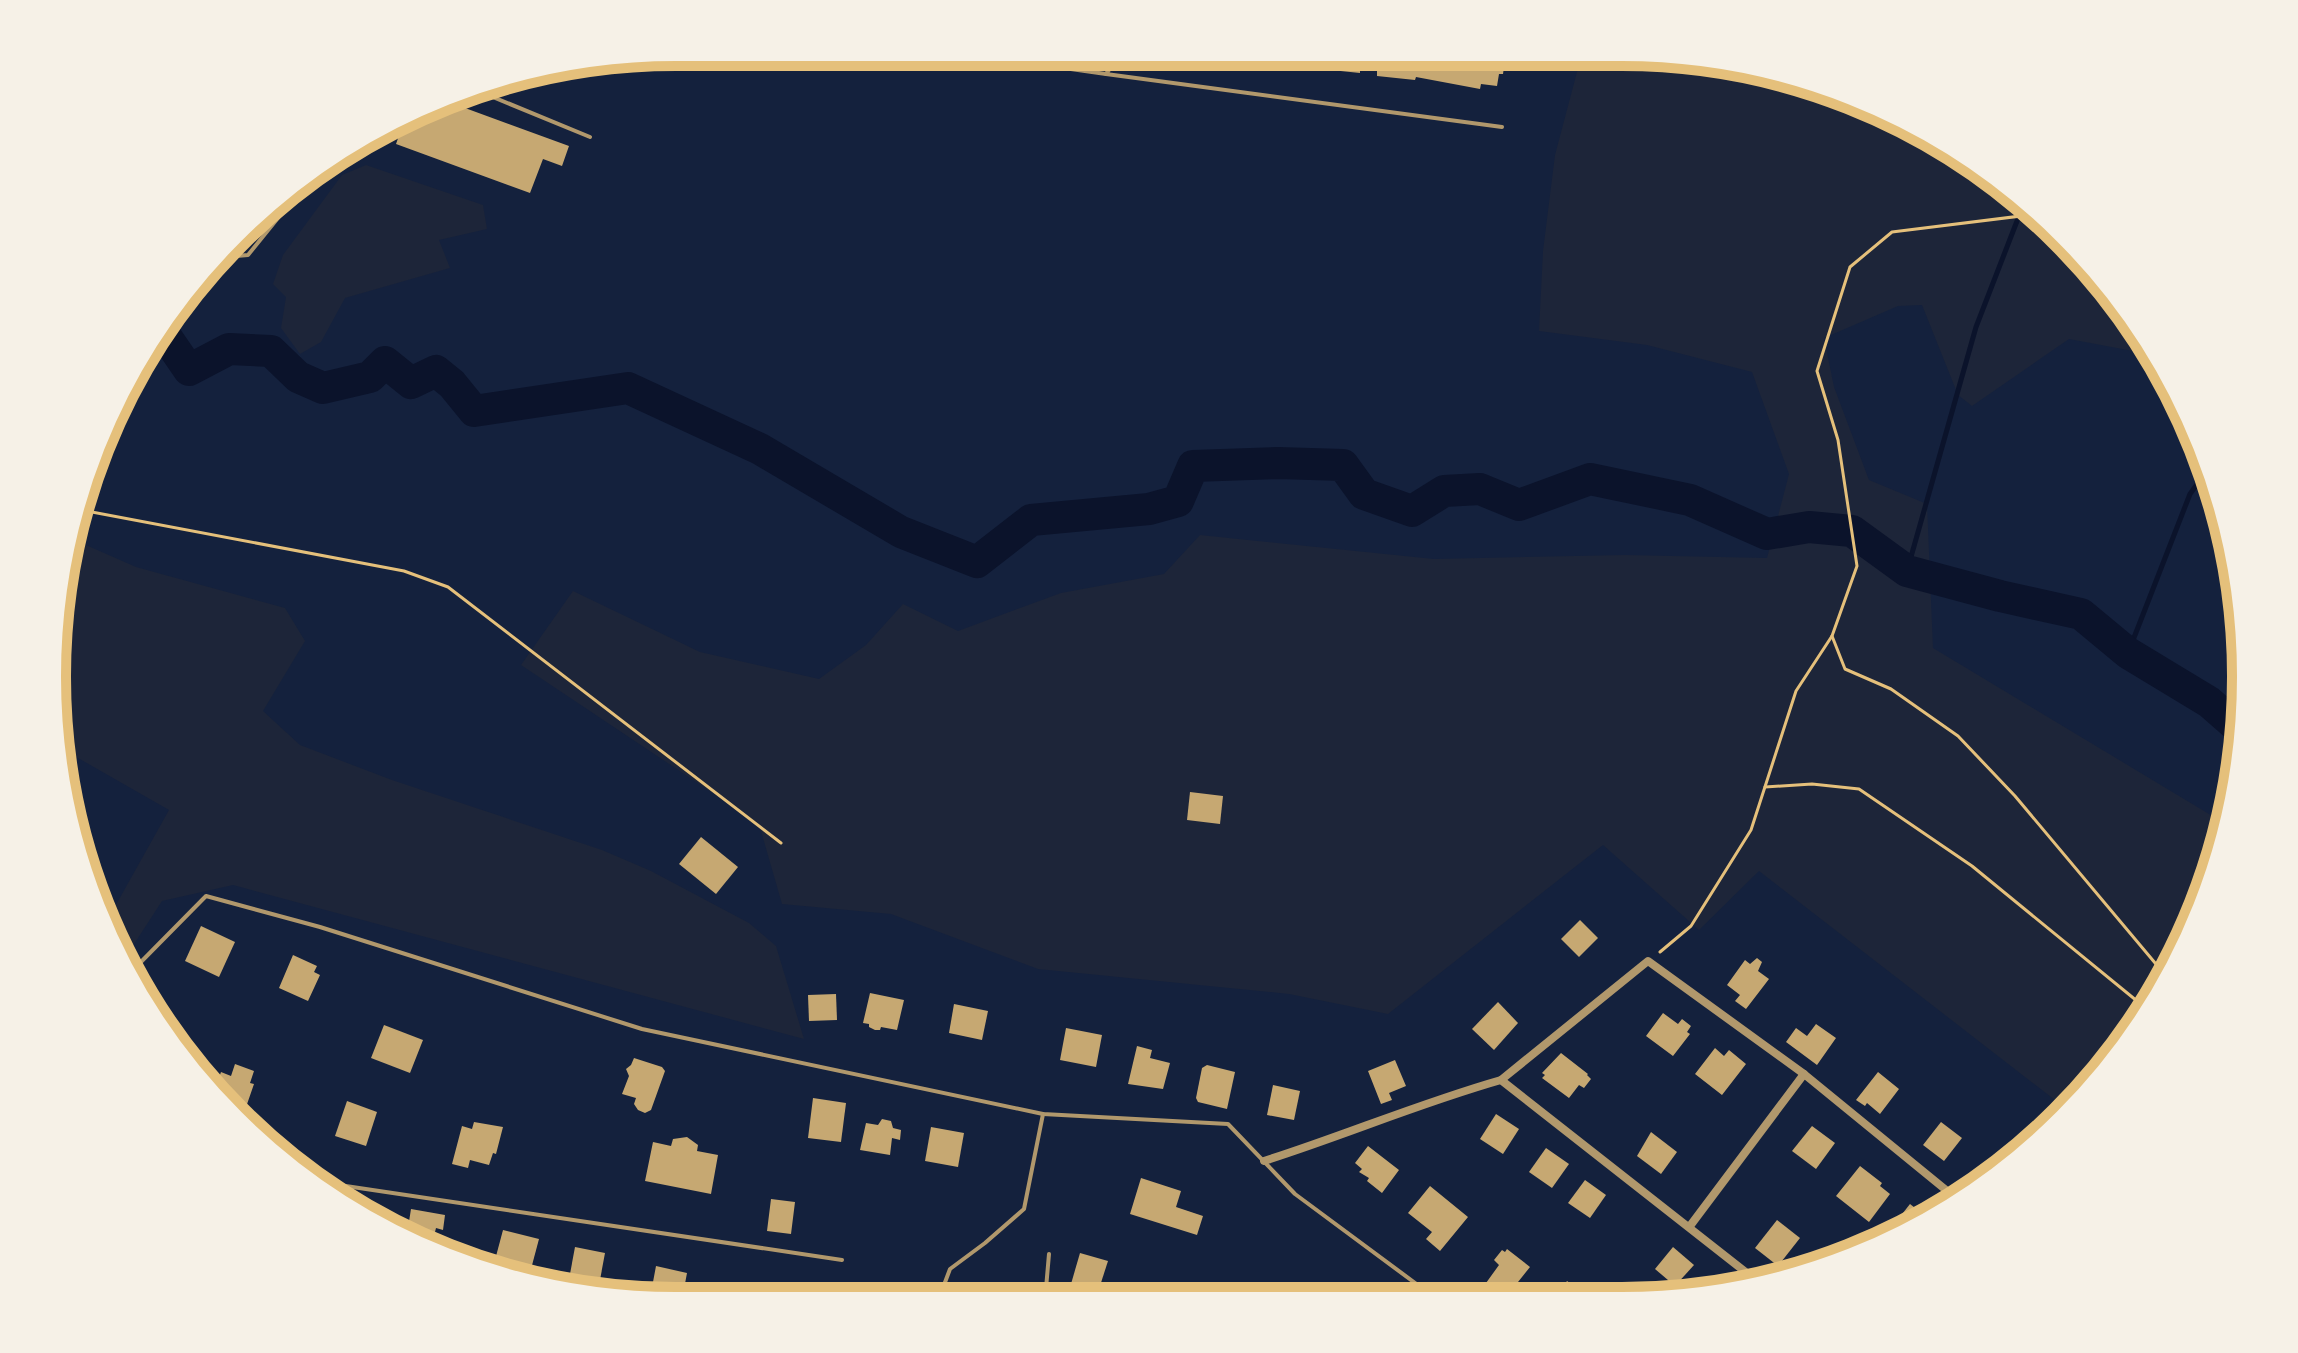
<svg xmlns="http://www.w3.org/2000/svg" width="2298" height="1353" font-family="'Fira Sans Condensed',sans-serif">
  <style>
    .green { fill: #1d2539 }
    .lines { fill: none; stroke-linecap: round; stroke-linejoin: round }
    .stream { stroke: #0b132b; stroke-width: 5 }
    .river { stroke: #0b132b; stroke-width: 32 }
    .building { fill: #c6a872 }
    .path { stroke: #e5c07b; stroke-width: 3 }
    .service { stroke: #b1986c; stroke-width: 4 }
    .minor { stroke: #b1986c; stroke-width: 8 }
    .rim { fill: none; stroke: #e5c07b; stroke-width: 10 }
  </style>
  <rect width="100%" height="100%" fill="#14213d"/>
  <g class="green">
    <polygon points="1582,53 1663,53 1823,85 1968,157 2063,235 2140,329 2154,355 2069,339 1972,406 1958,395 1922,305 1898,306 1824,338 1834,387 1869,480 1927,504 1933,648 2214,817 2225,829 2199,915 2141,1023 2069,1111 1759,871 1699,930 1603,845 1388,1014 1289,994 1038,969 891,914 782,904 759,824 521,665 573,591 700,652 819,679 866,645 903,604 958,631 1061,593 1164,574 1200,535 1434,559 1625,555 1767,558 1789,474 1752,372 1647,345 1539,331 1543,251 1555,155"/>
    <polygon points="366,165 483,205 487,229 439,240 450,268 345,298 321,342 300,354 281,328 286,297 273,284 283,255 342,175"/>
    <polygon points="70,538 136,567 285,608 305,641 263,711 300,745 392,780 602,850 651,871 749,923 776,946 804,1039 233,885 162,901 127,955 108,919 169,810 64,750 52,677"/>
  </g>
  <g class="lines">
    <g class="stream">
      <polyline points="1907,571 1976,327 2024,203"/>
      <polyline points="2128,653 2190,494 2208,469"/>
    </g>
    <polyline class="river" points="156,333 167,338 189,370 229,349 271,351 298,377 323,388 370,377 385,362 411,383 436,371 452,384 474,411 628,388 760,449 901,532 977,562 1031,520 1149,509 1178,501 1193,466 1278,463 1343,465 1364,494 1412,511 1444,491 1480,489 1519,505 1590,479 1690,500 1767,534 1809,527 1852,531 1907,571 2000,596 2081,614 2128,653 2209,702 2241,730"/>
  </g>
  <g class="building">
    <polygon points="1260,53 1506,53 1503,74 1499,74 1497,86 1481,84 1480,89 1416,77 1415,80 1377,76 1377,71 1360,69 1360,73 1321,69 1322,64 1296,61 1295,65 1259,61"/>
    <polygon points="446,101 569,146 562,166 543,159 530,193 396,144 403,124"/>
    <polygon points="1190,792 1223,796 1220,824 1187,820"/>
    <polygon points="701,837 738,867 716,894 679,864"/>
    <polygon points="1580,920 1598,938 1579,957 1561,939"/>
    <polygon points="201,926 235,942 219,977 185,961"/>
    <polygon points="293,955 317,966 314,972 320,975 308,1001 279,988"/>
    <polygon points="1757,958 1762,962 1758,971 1769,979 1746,1009 1735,1001 1740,995 1727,985 1745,960 1750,964"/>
    <polygon points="870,993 904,1000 897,1030 881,1027 880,1030 875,1030 869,1027 869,1024 863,1023"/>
    <polygon points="836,994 837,1020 809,1021 808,995"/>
    <polygon points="1498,1002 1518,1023 1494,1050 1472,1029"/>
    <polygon points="954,1004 988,1011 982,1040 949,1033"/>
    <polygon points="1663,1013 1678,1024 1682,1019 1691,1026 1687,1032 1690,1034 1673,1056 1646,1036"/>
    <polygon points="1816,1024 1836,1038 1817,1065 1786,1042 1796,1028 1807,1036"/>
    <polygon points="384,1025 423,1040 410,1073 371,1058"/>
    <polygon points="1066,1028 1102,1035 1096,1067 1060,1060"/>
    <polygon points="1137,1046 1152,1050 1150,1058 1170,1063 1163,1089 1128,1084"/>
    <polygon points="1715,1048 1724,1056 1729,1050 1746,1064 1722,1095 1695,1074"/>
    <polygon points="1561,1053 1588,1074 1587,1075 1591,1079 1584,1088 1579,1085 1569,1098 1542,1078 1545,1075 1542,1073"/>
    <polygon points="634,1058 662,1067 665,1071 651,1110 645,1113 638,1110 634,1104 636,1098 622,1094 629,1076 626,1069 631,1065"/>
    <polygon points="1395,1060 1406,1086 1389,1093 1392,1100 1381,1104 1368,1071"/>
    <polygon points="235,1064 254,1071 250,1083 254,1084 245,1110 233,1105 215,1089 221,1072 231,1076"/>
    <polygon points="1207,1065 1235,1072 1227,1109 1198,1102 1196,1098 1202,1068"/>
    <polygon points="1878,1072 1899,1089 1880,1114 1867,1103 1865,1106 1856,1100"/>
    <polygon points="1273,1085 1300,1091 1294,1120 1267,1115"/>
    <polygon points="813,1098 846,1103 841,1142 808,1138"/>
    <polygon points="347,1101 377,1112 366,1146 335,1136"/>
    <polygon points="1496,1114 1519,1129 1503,1154 1480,1139"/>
    <polygon points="882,1119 891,1121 893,1128 901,1130 900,1140 892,1138 890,1155 860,1150 866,1123 878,1125"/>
    <polygon points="474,1122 503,1127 496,1154 493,1153 489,1165 470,1160 468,1168 452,1164 462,1126 472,1129"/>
    <polygon points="1941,1122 1962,1138 1944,1161 1923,1145"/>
    <polygon points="1812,1126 1835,1143 1816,1169 1792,1151"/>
    <polygon points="931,1127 964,1133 958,1167 925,1161"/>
    <polygon points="1651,1132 1677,1152 1661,1174 1637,1156"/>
    <polygon points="687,1137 698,1145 697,1151 718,1155 711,1194 645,1181 653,1142 671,1146 673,1139"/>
    <polygon points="1368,1146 1399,1170 1382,1193 1367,1181 1369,1178 1359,1172 1362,1169 1355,1163"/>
    <polygon points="1546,1148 1569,1164 1552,1188 1529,1172"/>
    <polygon points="1860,1166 1882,1183 1880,1186 1890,1194 1869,1222 1836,1196"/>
    <polygon points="1141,1178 1181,1191 1176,1207 1203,1216 1197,1235 1130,1214"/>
    <polygon points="1585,1180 1606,1195 1590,1218 1568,1203"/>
    <polygon points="1430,1186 1468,1217 1440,1251 1426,1239 1432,1232 1408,1213"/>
    <polygon points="333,1194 372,1203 369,1215 333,1197"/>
    <polygon points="771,1199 795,1202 791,1234 767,1231"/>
    <polygon points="1910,1204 1929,1219 1899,1233 1892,1227"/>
    <polygon points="411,1209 445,1215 443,1230 436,1228 433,1240 407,1234"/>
    <polygon points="1777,1220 1800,1238 1778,1266 1755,1248"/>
    <polygon points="503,1230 539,1239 531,1269 495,1260"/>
    <polygon points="1851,1239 1864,1249 1850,1255 1843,1250"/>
    <polygon points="575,1247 605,1253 600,1280 570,1274"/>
    <polygon points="1673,1247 1694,1265 1675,1286 1655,1269"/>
    <polygon points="1507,1249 1530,1267 1506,1297 1486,1283 1499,1265 1494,1260 1502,1250 1505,1252"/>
    <polygon points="1080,1253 1108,1261 1098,1292 1071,1284"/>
    <polygon points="656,1266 687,1273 682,1300 651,1293"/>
    <polygon points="1567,1281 1593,1300 1554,1300"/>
  </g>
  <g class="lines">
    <g class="path">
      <polyline points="76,509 404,571 448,587 781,843"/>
      <polyline points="1832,636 1845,669 1891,689 1958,736 2015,796 2166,976"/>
      <polyline points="1765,787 1812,784 1859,789 1972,866 2148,1010"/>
      <polyline points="1660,952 1691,926 1751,830 1796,691 1832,636 1857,566 1838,440 1817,371 1850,267 1892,232 2037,214"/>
    </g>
    <g class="service">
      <polyline points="951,52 1106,74"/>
      <polyline points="1121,53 1106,74 1502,127"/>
      <polyline points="471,88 590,137"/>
      <polyline points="225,257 248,255 316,171"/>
      <polyline points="134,969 206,896 320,927 642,1029 1043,1114 1228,1124 1295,1194 1438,1300"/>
      <polyline points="311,1178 339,1185 842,1260"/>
      <polyline points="1734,1285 1749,1275"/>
      <polyline points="947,1300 944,1285 950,1269 985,1243 1024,1209 1043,1114"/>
      <polyline points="1045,1300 1049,1254"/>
    </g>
    <g class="minor">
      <polyline points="1501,1080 1648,961 1804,1074 1957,1199"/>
      <path d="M 1264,1161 C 1343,1136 1420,1103 1501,1080 L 1757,1281"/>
      <polyline points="1690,1226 1804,1074"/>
    </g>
  </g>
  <path d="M0 0H2298V1353H0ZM676 66H1622A610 610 0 0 1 2232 676V677A610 610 0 0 1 1622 1287H676A610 610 0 0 1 66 677V676A610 610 0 0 1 676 66Z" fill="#f6f1e7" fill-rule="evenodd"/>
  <path class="rim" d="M676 66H1622A610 610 0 0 1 2232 676V677A610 610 0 0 1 1622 1287H676A610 610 0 0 1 66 677V676A610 610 0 0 1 676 66Z"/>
</svg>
